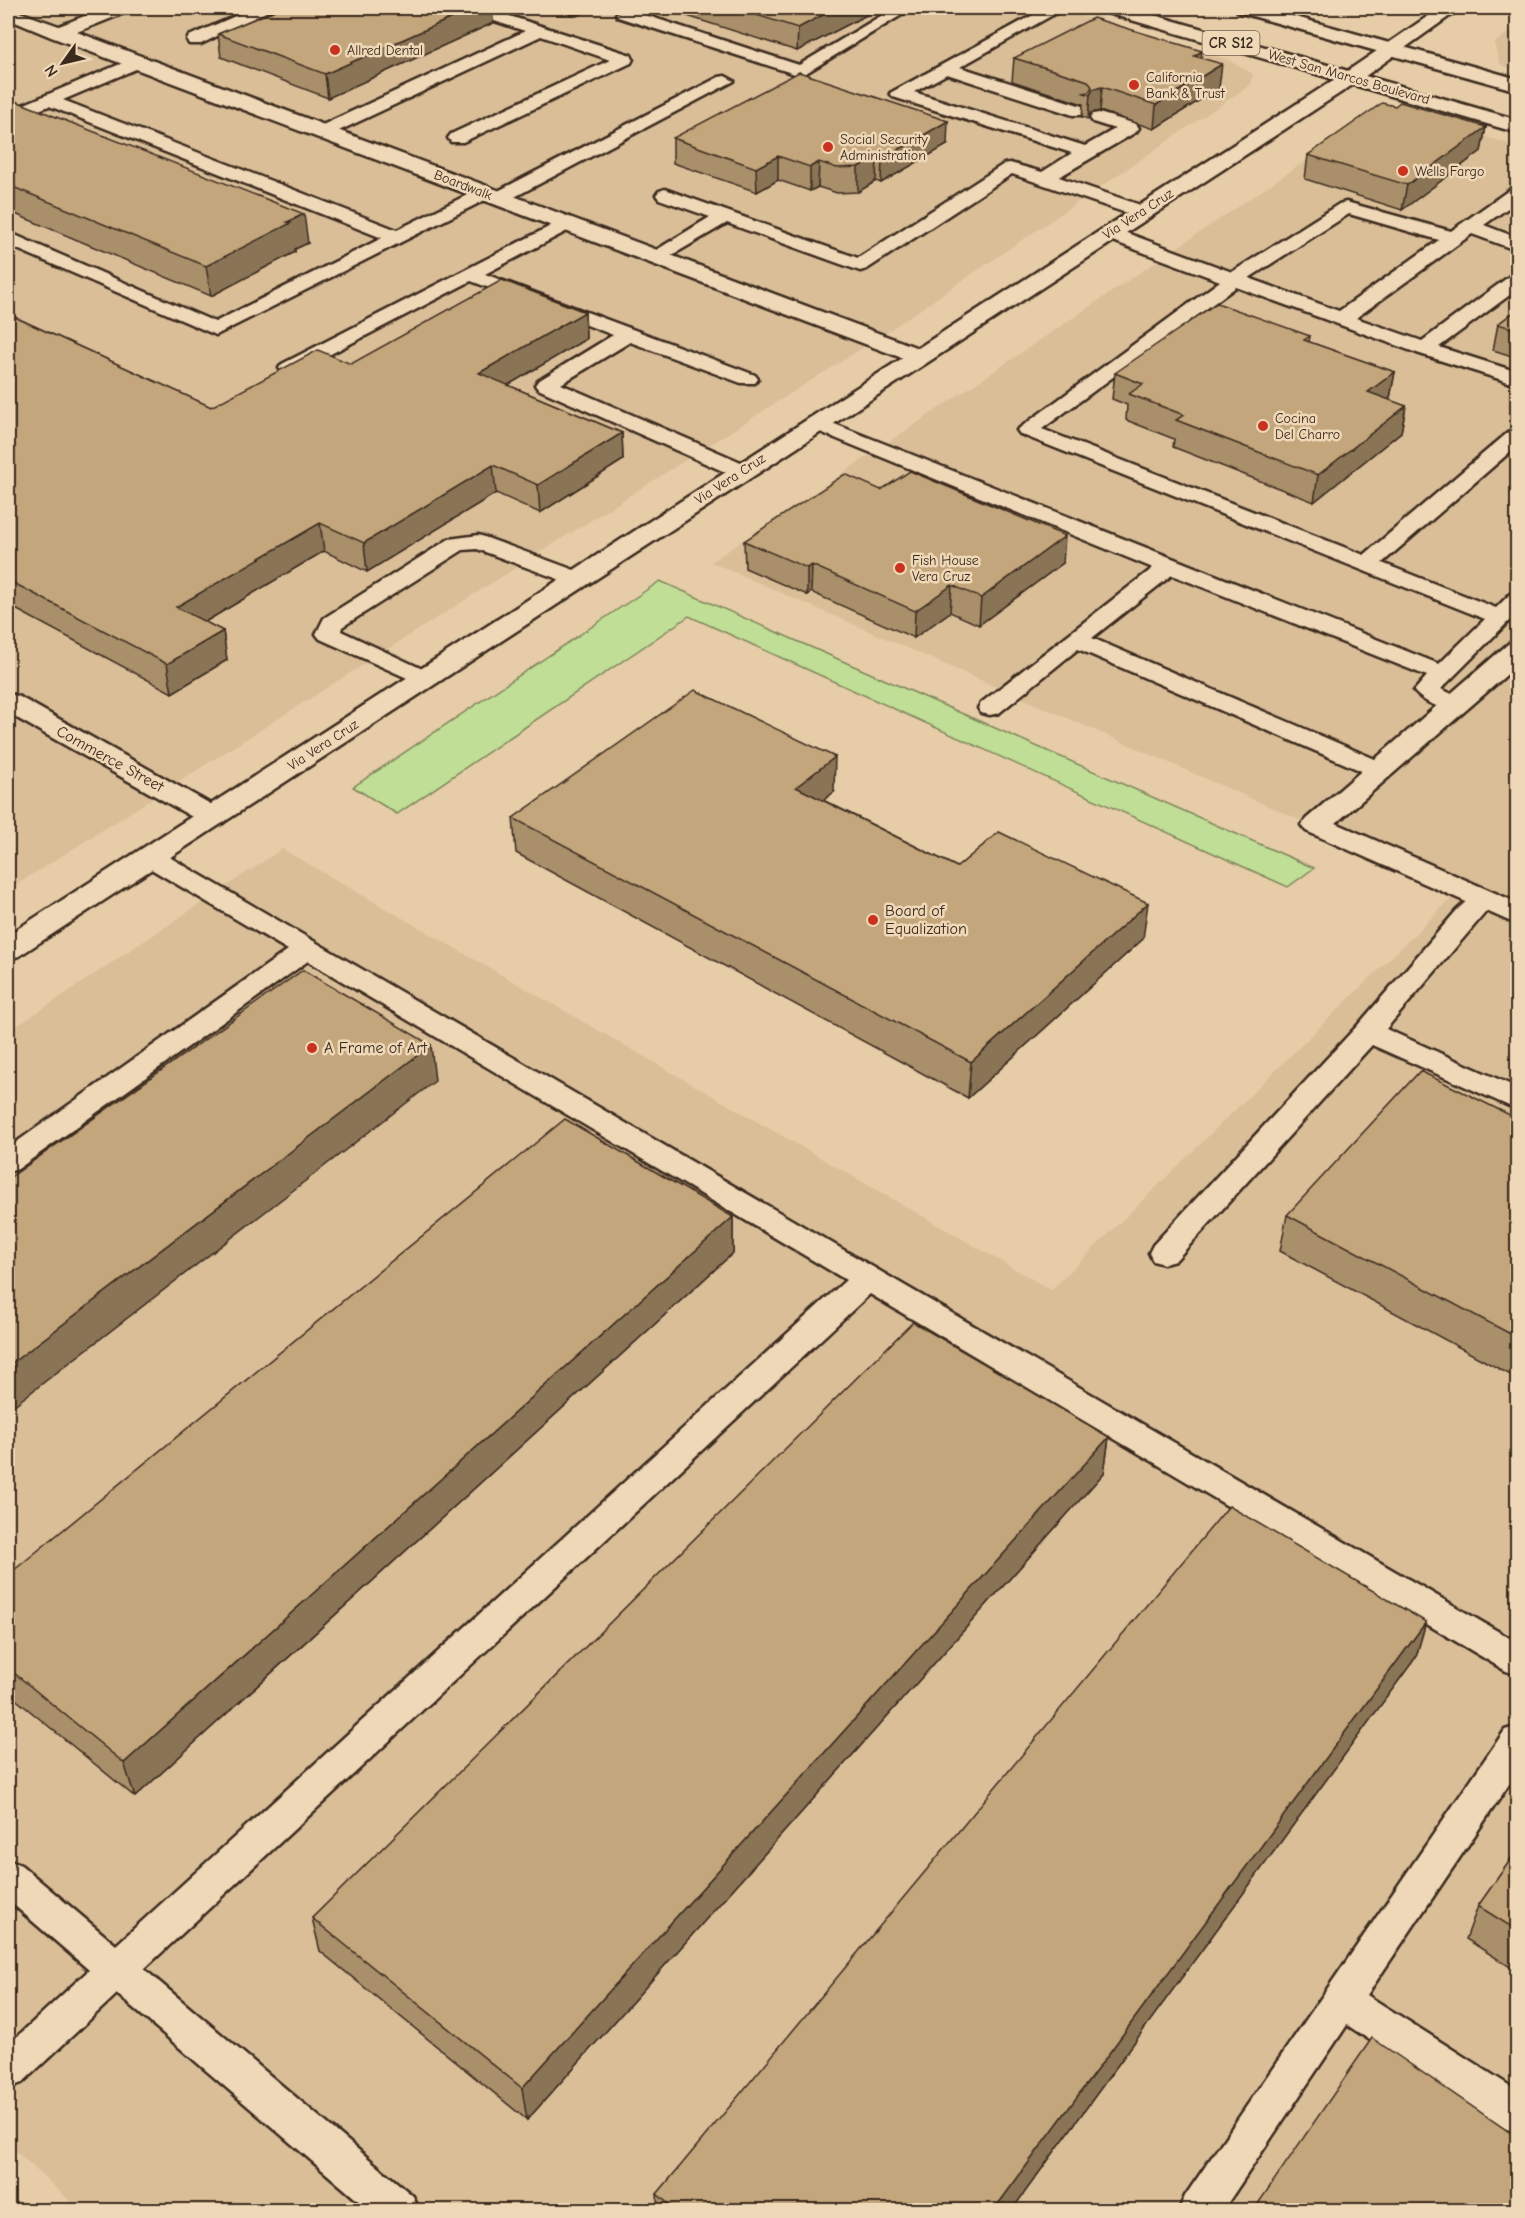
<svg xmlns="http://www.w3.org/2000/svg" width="1525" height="2218" font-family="'Comic Neue',sans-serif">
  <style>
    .built { fill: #d9be98 }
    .green { fill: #c0de96; stroke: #7e845a; stroke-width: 1.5 }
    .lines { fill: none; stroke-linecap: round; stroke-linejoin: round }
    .service-casing { stroke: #3b2a1e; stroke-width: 5 }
    .minor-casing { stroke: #3b2a1e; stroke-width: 5 }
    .secondary-casing { stroke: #3b2a1e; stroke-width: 5 }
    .primary-casing { stroke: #3b2a1e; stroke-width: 5 }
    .service { fill: #eed8b7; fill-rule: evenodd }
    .minor { fill: #eed8b7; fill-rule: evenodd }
    .secondary { fill: #eed8b7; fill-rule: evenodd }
    .primary { fill: #eed8b7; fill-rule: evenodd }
    .wall { fill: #a98f6b; stroke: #3b2a1e; stroke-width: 1.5 }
    .shaded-wall { fill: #897457; stroke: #3b2a1e; stroke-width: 1.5 }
    .building { fill: #c4a67c; stroke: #3b2a1e; stroke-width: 1.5 }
    .poi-dot { fill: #c8321e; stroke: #eed8b7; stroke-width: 2 }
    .labels { text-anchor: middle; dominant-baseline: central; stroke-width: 5; stroke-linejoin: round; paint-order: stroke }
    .far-poi-label { font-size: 14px; fill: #3b2a1e; stroke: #eed8b7; text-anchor: start }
    .far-street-label { font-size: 14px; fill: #3b2a1e; stroke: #eed8b7 }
    .shield { fill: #eed8b7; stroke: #715e4c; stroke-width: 1.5 }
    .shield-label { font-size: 15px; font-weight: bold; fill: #3b2a1e }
    .street-label { font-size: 16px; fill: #3b2a1e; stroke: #eed8b7 }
    .poi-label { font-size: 16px; fill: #3b2a1e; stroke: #eed8b7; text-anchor: start }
  </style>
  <rect width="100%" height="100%" fill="#e6cda8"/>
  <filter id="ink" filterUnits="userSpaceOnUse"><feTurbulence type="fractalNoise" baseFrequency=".0167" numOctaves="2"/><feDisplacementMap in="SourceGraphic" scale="12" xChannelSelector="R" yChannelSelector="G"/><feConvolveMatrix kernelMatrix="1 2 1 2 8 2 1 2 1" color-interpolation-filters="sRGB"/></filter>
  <g filter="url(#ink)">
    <g class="built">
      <polygon points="8,8 1053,8 1226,59 1253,74 1250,85 875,340 8,890"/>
      <polygon points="1293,8 1379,8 1356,14 1309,12"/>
      <polygon points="1517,27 1517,71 1500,64 1494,43"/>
      <polygon points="1462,130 1517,146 1517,2210 80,2210 8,2144 8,1032 282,849 1051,1290 1460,890 711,562 1350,131"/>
    </g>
    <polygon class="green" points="660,581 1314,868 1288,887 689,616 397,814 353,787"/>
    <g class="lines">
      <defs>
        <g id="service">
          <polygon points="254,8 274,8 201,44 189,44 187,40 189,36"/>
          <polygon points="462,8 485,8 631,55 633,59 631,63 463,142 451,142 448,138 451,134 610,60 541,36 328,136 316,136 313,132 316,128 525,31 464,11"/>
          <polygon points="625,8 645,8 639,13 799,65 894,8 913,8 801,76 618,17 616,14"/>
          <polygon points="1046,8 1065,8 960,67 1085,107 1088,111 1085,115 1073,115 947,74 914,92 1085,146 1115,129 1093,122 1090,118 1093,114 1099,113 1136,124 1139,128 1136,132 1059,177 1149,208 1151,212 1149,216 1135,216 1012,174 867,269 860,271 727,223 662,261 648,261 645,257 710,217 659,199 656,195 659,191 665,189 858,258 1004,164 1010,163 1042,172 1072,153 893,97 890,93"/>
          <polygon points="137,57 145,62 143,66 63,100 397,230 479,189 485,187 494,193 719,77 725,76 734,81 505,202 498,204 489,198 216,335 8,245 8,232 215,322 382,238 49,106 8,122 8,111"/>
          <path d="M 1518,187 L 1518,201 L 1484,225 L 1518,238 L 1518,251 L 1472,234 L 1356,318 L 1422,341 L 1511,275 L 1518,273 L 1518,289 L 1439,347 L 1518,372 L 1518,385 L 1417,353 L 1236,287 L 1042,429 L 1364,555 L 1511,430 L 1518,428 L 1518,445 L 1382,563 L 1496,608 L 1510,594 L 1518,592 L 1518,612 L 1441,689 L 1463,699 L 1467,704 L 1463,709 C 1449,713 1423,703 1414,691 L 1427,676 L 1172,575 L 1092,638 L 1389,765 L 1392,770 L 1389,775 L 1380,777 L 1371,775 L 1078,649 L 999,713 L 990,715 L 981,713 L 978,708 L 981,703 L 1153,568 L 808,427 L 805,423 L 808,419 L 822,419 L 1439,664 L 1485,619 L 1020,434 L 1017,430 L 1220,281 L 1102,237 L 1100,233 L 1102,229 L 1116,229 L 1232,272 L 1339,204 L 1346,202 L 1451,231 L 1512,188 ZM 1349,214 L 1439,240 L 1339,311 L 1249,278 Z"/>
          <polygon points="566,218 573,220 575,224 573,228 485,274 755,375 758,379 755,383 741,383 630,342 561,384 750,466 753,471 750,476 734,476 538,389 535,385 538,381 613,335 471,281 296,372 282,372 279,368 282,364"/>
          <polygon points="479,535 585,574 588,579 585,584 577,586 477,549 463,550 342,627 341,631 433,674 437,679 433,684 425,686 320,639 316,634 324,618 449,539"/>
          <polygon points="150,849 159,851 1518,1643 1518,1675 1506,1671 870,1294 144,1969 413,2196 419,2210 369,2210 117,1994 22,2083 8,2088 8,2045 89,1970 8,1900 8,1860 21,1865 116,1945 846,1280 308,961 18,1169 8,1172 8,1148 288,950 141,863 137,857 141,851"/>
          <polygon points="1483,892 1492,894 1496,900 1386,1029 1518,1088 1518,1110 1372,1045 1175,1261 1164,1264 1153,1261 1149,1253 1153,1245 1358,1025 1457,910 1474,894"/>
          <polygon points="1518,1726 1518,1771 1367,1995 1518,2091 1518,2133 1504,2128 1347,2025 1223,2210 1179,2210 1185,2196 1505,1730"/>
        </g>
        <g id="minor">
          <polygon points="8,8 59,26 105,8 129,8 127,12 77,32 926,351 930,356 926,361 910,361 51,37 8,19"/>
          <polygon points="1518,642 1518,665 1336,823 1518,903 1518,925 1306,831 1301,825 1306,819 1508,644"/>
          <polygon points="8,694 18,696 223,811 228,817 223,823 213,826 203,823 8,713"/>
        </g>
        <polygon id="secondary" points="1440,8 1461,8 1357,82 19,956 8,959 8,935 1343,74"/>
        <g id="primary">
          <polygon points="1102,8 1130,8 1518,120 1518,133 1104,12"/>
          <polygon points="1236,8 1264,8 1518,79 1518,91 1238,12"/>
        </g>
      </defs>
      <use href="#service" class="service-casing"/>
      <use href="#minor" class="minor-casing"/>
      <use href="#secondary" class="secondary-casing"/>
      <use href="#primary" class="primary-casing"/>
      <use href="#service" class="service"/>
      <use href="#minor" class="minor"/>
      <use href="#secondary" class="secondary"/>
      <use href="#primary" class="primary"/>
    </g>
    <g class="wall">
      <polygon points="280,8 526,8 512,14 492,8 493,23 328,98 221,57 218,34"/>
      <polygon points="551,8 594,8 576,16"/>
      <polygon points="662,8 880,8 797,51"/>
      <polygon points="1014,58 1201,58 1219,88 1154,129 1100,111 1091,113 1088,119 1082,117 1083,104 1012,81"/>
      <polygon points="8,98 308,243 295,249 295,252 211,296 8,211"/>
      <polygon points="1395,106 1486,127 1481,151 1402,210 1305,179 1308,155"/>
      <polygon points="673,138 947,145 881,183 876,181 858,192 837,193 818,187 810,191 778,180 757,192 673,163"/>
      <polygon points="1518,309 1518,358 1493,350 1498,324"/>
      <polygon points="585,312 586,339 508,385 622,433 623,460 540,513 496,493 367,572 324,551 205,622 223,631 227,660 172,693 8,605 8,314 211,407"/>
      <polygon points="1310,336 1309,342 1395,372 1390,398 1388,400 1406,406 1401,432 1314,502 1173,447 1174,439 1126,420 1127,405 1112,399 1115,373"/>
      <polygon points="881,490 1063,563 979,625 950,612 914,638 811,592 807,595 745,568 744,541"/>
      <polygon points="834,792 823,800 957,867 1143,939 968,1098 516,853 513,818"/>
      <polygon points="1518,1119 1518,1379 1280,1251 1287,1215"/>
      <polygon points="733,1217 733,1253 135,1797 8,1693 8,1575"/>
      <polygon points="1109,1437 1104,1473 527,2120 320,1951 312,1918"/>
      <polygon points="1426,1622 1416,1657 1011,2211 658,2211 657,2194"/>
      <polygon points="1518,1849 1518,1972 1466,1939 1478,1906"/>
    </g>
    <g class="shaded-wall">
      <polygon points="474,8 492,8 493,23 328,98 325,74"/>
      <polygon points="511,8 526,8 512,14"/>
      <polygon points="576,8 594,8 576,16"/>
      <polygon points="836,8 880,8 797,51 798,28"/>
      <polygon points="1202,51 1200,74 1194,56"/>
      <polygon points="1222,64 1219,88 1154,129 1156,105"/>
      <polygon points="1102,87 1100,111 1091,113 1088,119 1090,95 1093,89"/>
      <polygon points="948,121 947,145 881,183 882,159"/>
      <polygon points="1486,127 1481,151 1402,210 1407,185"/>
      <polygon points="778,156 778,180 757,192 756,168"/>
      <polygon points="877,157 876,181 858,192 858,167"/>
      <polygon points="819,162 818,187 810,191 810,167"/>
      <polygon points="304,214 308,243 295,249 295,252 211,296 206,266"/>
      <polygon points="585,312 586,339 481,401 479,373"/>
      <polygon points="1395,372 1390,398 1363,419 1368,392"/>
      <polygon points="1406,406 1401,432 1314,502 1318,475"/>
      <polygon points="622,433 623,460 540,513 538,485"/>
      <polygon points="493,465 496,493 367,572 364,543"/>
      <polygon points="320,523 324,551 181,636 176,607"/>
      <polygon points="1065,536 1063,563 979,625 981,598"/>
      <polygon points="812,565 811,592 807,595 807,568"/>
      <polygon points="952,585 950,612 914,638 915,611"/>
      <polygon points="223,631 227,660 172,693 167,664"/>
      <polygon points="835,757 834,792 795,822 796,787"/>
      <polygon points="1148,903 1143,939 968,1098 971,1062"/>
      <polygon points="431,1045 435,1081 8,1410 8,1366"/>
      <polygon points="733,1217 733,1253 135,1797 124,1763"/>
      <polygon points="1109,1437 1104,1473 527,2120 522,2088"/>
      <polygon points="1426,1622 1416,1657 1011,2211 993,2211"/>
    </g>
    <g class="building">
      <polygon points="280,8 474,8 325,74 218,34"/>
      <polygon points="734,8 836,8 798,28"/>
      <polygon points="1093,18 1202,51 1194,56 1222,64 1156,105 1102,87 1093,89 1090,95 1084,93 1089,92 1092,87 1088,81 1014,58"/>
      <polygon points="799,72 948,121 882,159 877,157 858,167 837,168 819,162 810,167 778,156 756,168 673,138"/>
      <polygon points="8,98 304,214 287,222 291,223 206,266 8,185"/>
      <polygon points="1400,102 1486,127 1407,185 1308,155 1382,103 1395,106"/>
      <polygon points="502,280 585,312 479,373 622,433 538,485 493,465 364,543 320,523 176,607 223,631 167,664 8,580 8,314 211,407 318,350 351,364"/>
      <polygon points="1217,303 1310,336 1304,340 1395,372 1368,392 1406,406 1318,475 1176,420 1184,415 1129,394 1143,384 1115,373"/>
      <polygon points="1518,309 1518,330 1498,324"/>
      <polygon points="910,471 1065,536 981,598 952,585 915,611 812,565 807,568 744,541 845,474 881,490"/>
      <polygon points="695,690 835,757 796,787 957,867 999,832 1148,903 971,1062 513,818"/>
      <polygon points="303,970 431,1045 8,1366 8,1179"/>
      <polygon points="1420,1071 1518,1119 1518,1338 1287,1215"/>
      <polygon points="565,1119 733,1217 124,1763 8,1668 8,1575"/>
      <polygon points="913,1322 1109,1437 522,2088 312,1918"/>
      <polygon points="1229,1506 1426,1622 993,2211 677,2211 657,2194"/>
      <polygon points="1518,1849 1518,1931 1478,1906"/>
      <polygon points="1372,2038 1518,2138 1518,2211 1253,2211"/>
    </g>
  </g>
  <g class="poi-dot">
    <circle cx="335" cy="50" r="6"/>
    <circle cx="1134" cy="85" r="6"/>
    <circle cx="828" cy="147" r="6"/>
    <circle cx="1403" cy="171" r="6"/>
    <circle cx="1263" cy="426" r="6"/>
    <circle cx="900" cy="568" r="6"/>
    <circle cx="873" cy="920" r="6"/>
    <circle cx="312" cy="1048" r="6"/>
  </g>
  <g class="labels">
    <g class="far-poi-label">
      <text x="347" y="50">Allred Dental</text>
      <text x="1146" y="77">California<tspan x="1146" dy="16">Bank &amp; Trust</tspan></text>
      <text x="840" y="139">Social Security<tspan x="840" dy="16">Administration</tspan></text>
      <text x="1415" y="171">Wells Fargo</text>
      <text x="1275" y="418">Cocina<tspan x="1275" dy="16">Del Charro</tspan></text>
      <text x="912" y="560">Fish House<tspan x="912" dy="16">Vera Cruz</tspan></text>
    </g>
    <g class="far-street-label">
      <text transform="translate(1349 77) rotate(16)">West San Marcos Boulevard</text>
      <text transform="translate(463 185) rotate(21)">Boardwalk</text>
      <text transform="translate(1138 214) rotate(-33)">Via Vera Cruz</text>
      <text transform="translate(730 479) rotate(-33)">Via Vera Cruz</text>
      <text transform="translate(323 745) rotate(-33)">Via Vera Cruz</text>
    </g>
    <rect class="shield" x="1202.5" y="31" width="57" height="24" rx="4.5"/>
    <g class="shield-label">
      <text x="1231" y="43">CR S12</text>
    </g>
    <g class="street-label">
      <text transform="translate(110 759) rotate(29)">Commerce Street</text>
    </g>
    <g class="poi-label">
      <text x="885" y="911">Board of<tspan x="885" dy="18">Equalization</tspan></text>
      <text x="324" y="1048">A Frame of Art</text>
    </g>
  </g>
  <rect width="1525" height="2218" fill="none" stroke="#eed8b7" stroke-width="30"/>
  <rect x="15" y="15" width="1495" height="2188" fill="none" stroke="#3b2a1e" stroke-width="2" filter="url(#ink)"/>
  <g transform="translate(63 63) rotate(236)" stroke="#eed8b7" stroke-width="4.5" paint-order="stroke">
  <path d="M0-4.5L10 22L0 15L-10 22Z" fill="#3b2a1e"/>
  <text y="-9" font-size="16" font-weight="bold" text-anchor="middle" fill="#3b2a1e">N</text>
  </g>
</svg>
